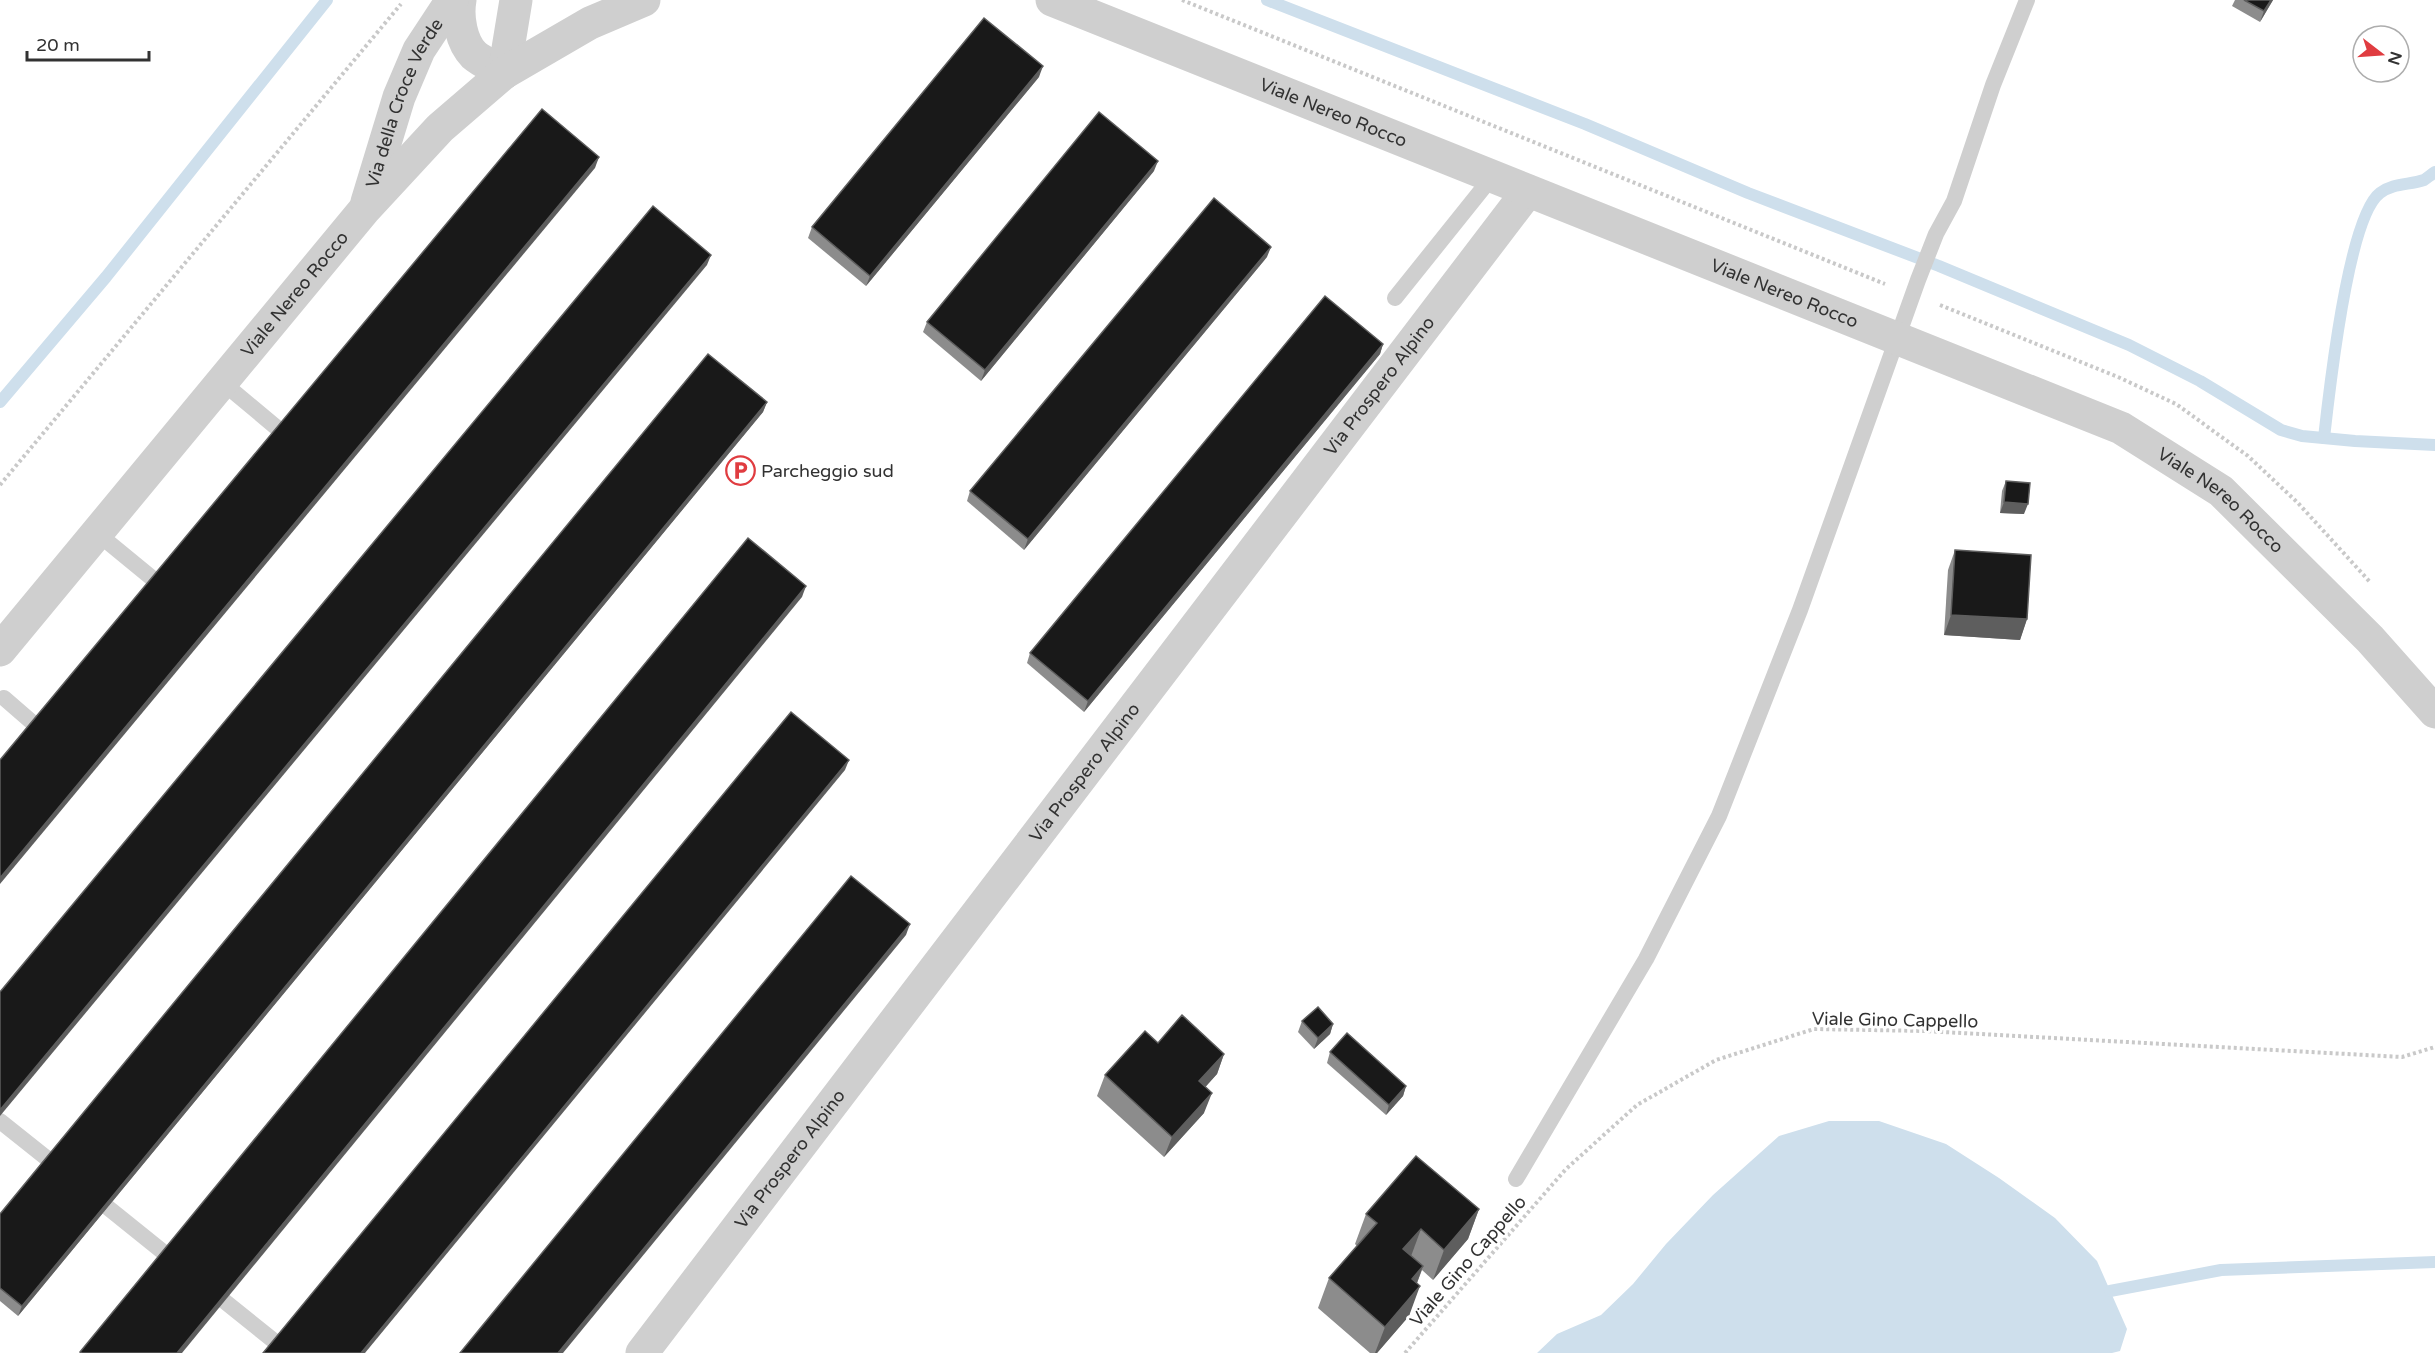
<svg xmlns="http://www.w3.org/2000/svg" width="2435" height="1353" font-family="'Varela Round',sans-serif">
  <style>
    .water { fill: #cedfec }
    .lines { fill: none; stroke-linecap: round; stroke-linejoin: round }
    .stream { stroke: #cedfec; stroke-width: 12 }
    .path { stroke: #c9c9c9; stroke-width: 4; stroke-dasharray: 3 3; stroke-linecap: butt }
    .service { stroke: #cfcfcf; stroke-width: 16 }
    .minor { stroke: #cfcfcf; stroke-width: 33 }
    .tertiary { stroke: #cfcfcf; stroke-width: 33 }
    .wall { fill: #8c8c8c }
    .shaded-wall { fill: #5e5e5e }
    .building { fill: #191919; stroke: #5e5e5e; stroke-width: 1.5 }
    .labels { text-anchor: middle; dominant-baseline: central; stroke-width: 6; stroke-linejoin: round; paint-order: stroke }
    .street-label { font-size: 18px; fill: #323232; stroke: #fff }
    .poi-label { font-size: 18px; fill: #323232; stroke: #fff; text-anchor: start }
  </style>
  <rect width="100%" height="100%" fill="#fff"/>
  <polygon class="water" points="1829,1121 1879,1121 1946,1144 1999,1178 2055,1218 2097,1261 2127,1329 2120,1351 2112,1353 1537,1353 1557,1334 1601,1315 1633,1284 1666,1244 1713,1195 1779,1136"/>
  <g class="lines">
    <g class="stream">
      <polyline points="1267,0 1585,124 1748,193 1939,266 2129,345 2200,381 2281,430 2302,436 2355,441 2435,445"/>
      <polyline points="0,402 106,277 327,0"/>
      <path d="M 2324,438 C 2329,393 2348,217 2380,193 C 2393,183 2409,185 2424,180 C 2427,178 2432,174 2435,172"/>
      <polyline points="2110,1291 2221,1270 2435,1262"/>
    </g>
    <g class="path">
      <polyline points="1182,0 1885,284"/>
      <polyline points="1940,305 2118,377 2176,404 2248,456 2298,503 2370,582"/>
      <polyline points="0,485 401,4"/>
      <polyline points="1405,1353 1566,1169 1637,1105 1716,1060 1814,1029 1925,1031 2402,1057 2435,1047"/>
    </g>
    <g class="service">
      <polyline points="1395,298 1492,177"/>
      <polyline points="222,382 289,438"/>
      <polyline points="97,533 164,588"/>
      <polyline points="4,698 49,737"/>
      <polyline points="0,1121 64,1172"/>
      <polyline points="1516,1179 1646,959 1719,816 1800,610 1918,280 1936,234 1954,201 1993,85 2027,0"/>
      <polyline points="91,1194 178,1264"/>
      <polyline points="208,1288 289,1353"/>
    </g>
    <path class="minor" id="s1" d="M 642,1353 L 1528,191"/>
    <g class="tertiary">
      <path d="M 460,0 C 457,17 461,42 474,55 C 482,62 495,67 504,73"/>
      <path id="s2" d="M 1052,0 L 2121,428 L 2221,491 L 2370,639 L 2435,712"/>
      <polyline points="504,73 516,0"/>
      <path id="s3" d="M 367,202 L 399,97 L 419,50 L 452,0"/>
      <path id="s4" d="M 0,650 L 365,209 L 440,128 L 504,73 L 590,23 L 644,0"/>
    </g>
  </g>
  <g class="wall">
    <polygon points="2235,0 2273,0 2260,22 2232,6"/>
    <polygon points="1039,77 866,286 808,238 812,227"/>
    <polygon points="1154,171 981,381 923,332 927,322"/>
    <polygon points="1267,257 1024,550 967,501 970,491"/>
    <polygon points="1383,344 1380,354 1084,712 1027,663 1030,653"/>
    <polygon points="767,402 763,412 18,1316 0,1301 0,1214"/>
    <polygon points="2006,481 2024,514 2000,513 2002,491"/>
    <polygon points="1955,550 2027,619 2020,640 1944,635 1948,570"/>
    <polygon points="1302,1021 1333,1024 1330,1034 1314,1049 1298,1032"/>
    <polygon points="1158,1043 1224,1054 1217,1074 1205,1087 1204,1113 1164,1157 1097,1096 1105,1075"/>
    <polygon points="1330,1052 1406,1086 1403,1096 1386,1115 1327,1063"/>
    <polygon points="1479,1209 1468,1239 1433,1280 1422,1270 1417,1283 1409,1316 1377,1353 1370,1353 1318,1308 1329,1278 1357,1246 1355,1244 1366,1214"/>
  </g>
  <g class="shaded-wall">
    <polygon points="2271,0 2273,0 2260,22 2264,11"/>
    <polygon points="1043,66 1039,77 866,286 870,276"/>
    <polygon points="599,157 595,168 0,884 0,878"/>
    <polygon points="1158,161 1154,171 981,381 985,370"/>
    <polygon points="1271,247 1267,257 1024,550 1028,539"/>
    <polygon points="711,255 707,265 0,1116 0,1110"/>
    <polygon points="1383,344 1380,354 1084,712 1088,701"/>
    <polygon points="767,402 763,412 18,1316 22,1306"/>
    <polygon points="2004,502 2028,504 2024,514 2000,513"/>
    <polygon points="806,586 802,597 182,1353 177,1353"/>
    <polygon points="1951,615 2027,619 2020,640 1944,635"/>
    <polygon points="849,760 845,770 365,1353 361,1353"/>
    <polygon points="910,924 906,935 563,1353 558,1353"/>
    <polygon points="1333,1024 1330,1034 1314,1049 1318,1038"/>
    <polygon points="1224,1054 1217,1074 1192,1102 1199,1081"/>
    <polygon points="1406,1086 1403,1096 1386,1115 1389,1105"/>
    <polygon points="1212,1093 1204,1113 1164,1157 1172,1137"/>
    <polygon points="1479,1209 1468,1239 1433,1280 1444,1250"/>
    <polygon points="1421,1229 1410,1259 1403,1249"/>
    <polygon points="1423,1266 1413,1294 1420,1286 1409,1316 1377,1353 1375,1353 1385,1327 1412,1279"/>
  </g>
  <g class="building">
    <polygon points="2244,0 2271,0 2264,11"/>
    <polygon points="984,18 1043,66 870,276 812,227"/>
    <polygon points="542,109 599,157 0,878 0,760"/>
    <polygon points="1099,112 1158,161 985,370 927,322"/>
    <polygon points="1214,198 1271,247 1028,539 970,491"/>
    <polygon points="653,206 711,255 0,1110 0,992"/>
    <polygon points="1325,296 1383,344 1088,701 1030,653"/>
    <polygon points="708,354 767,402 22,1306 0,1288 0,1214"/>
    <polygon points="2006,481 2030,483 2028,504 2004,502"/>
    <polygon points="748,538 806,586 177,1353 82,1353 80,1352"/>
    <polygon points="1955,550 2031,555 2027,619 1951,615"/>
    <polygon points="791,712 849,760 361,1353 263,1353"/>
    <polygon points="851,876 910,924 558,1353 460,1353"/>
    <polygon points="1318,1007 1333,1024 1318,1038 1302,1021"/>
    <polygon points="1182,1015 1224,1054 1199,1081 1212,1093 1172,1137 1105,1075 1145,1031 1158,1043"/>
    <polygon points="1347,1033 1406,1086 1389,1105 1330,1052"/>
    <polygon points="1416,1156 1479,1209 1444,1250 1421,1229 1403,1249 1423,1266 1412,1279 1420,1286 1385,1327 1329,1278 1377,1223 1366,1214"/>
  </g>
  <defs>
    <symbol id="parking-ring" viewBox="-11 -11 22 22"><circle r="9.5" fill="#fff" stroke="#e03c40" stroke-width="1.5"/><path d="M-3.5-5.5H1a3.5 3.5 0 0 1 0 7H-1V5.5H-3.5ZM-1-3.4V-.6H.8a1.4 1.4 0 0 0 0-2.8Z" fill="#e03c40"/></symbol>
  </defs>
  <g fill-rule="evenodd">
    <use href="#parking-ring" x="724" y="454" width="33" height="33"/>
  </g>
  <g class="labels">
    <g class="street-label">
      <text stroke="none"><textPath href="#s3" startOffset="106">Via della Croce Verde</textPath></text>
      <text stroke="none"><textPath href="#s2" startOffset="303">Viale Nereo Rocco</textPath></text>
      <text stroke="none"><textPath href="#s4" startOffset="462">Viale Nereo Rocco</textPath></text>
      <text stroke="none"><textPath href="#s2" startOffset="789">Viale Nereo Rocco</textPath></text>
      <text stroke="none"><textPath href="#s1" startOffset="1216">Via Prospero Alpino</textPath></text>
      <text stroke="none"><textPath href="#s2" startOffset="1275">Viale Nereo Rocco</textPath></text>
      <text stroke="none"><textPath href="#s1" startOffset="730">Via Prospero Alpino</textPath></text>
      <text transform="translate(1895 1020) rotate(1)">Viale Gino Cappello</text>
      <text stroke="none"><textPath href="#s1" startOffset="244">Via Prospero Alpino</textPath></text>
      <text transform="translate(1468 1261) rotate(-49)">Viale Gino Cappello</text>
    </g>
    <g class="poi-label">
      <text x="761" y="471">Parcheggio sud</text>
    </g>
  </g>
  <g transform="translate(2381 54) rotate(107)"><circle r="28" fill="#ffffff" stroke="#adadad" stroke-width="1.5"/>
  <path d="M0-4.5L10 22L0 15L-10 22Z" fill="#e03c40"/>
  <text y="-9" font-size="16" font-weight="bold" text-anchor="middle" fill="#323232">N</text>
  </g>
  <path d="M27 51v9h122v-9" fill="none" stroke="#323232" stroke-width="3"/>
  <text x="36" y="51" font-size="18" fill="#323232" stroke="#ffffff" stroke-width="4.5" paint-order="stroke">20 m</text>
</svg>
